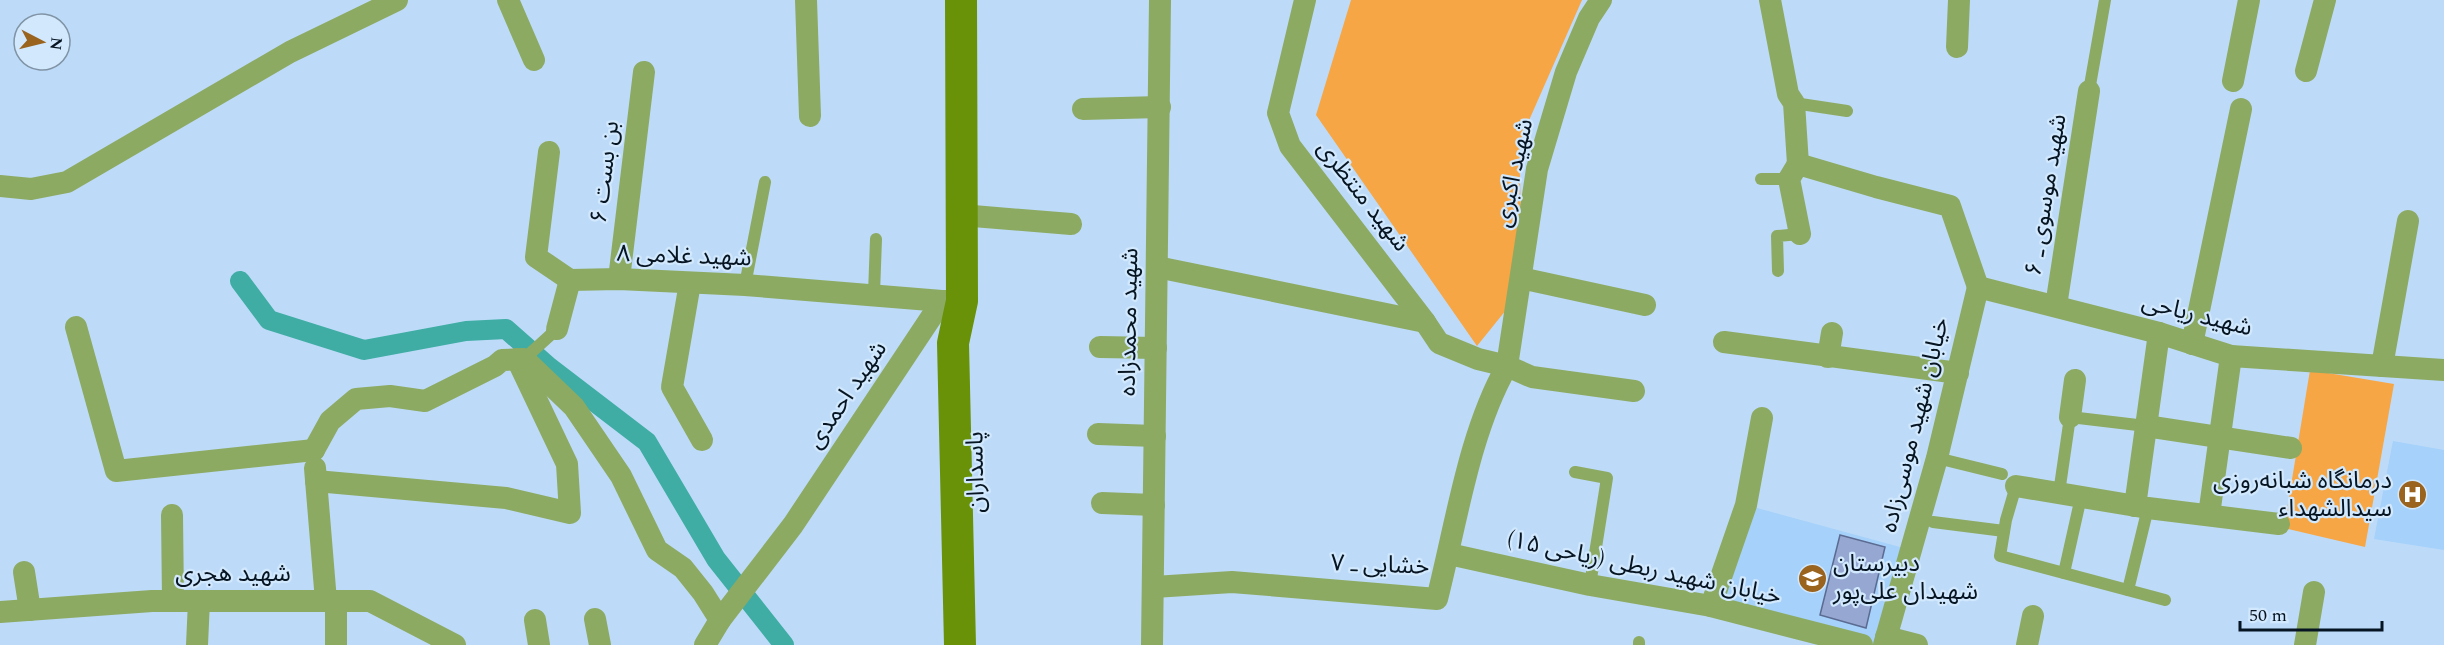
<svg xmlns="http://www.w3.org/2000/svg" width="2444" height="645" font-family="Spectral,'Noto Sans Arabic',serif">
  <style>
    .built { fill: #a5d1fa }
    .green { fill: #f7a645 }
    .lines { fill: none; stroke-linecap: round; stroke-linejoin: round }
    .canal { stroke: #3fada4; stroke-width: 20 }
    .building { fill: #96a8d2; stroke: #5b6b91; stroke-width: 1.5 }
    .lane { stroke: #8daa63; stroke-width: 12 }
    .street { stroke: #8daa63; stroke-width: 22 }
    .secondary { stroke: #699208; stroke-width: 32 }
    .labels { text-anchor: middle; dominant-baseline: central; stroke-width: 4.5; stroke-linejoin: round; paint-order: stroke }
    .street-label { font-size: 24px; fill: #071522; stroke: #d1e8fd }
    .poi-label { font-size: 24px; fill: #071522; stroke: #d1e8fd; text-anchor: end }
  </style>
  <rect width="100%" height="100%" fill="#bddbf8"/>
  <g class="built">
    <polygon points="2393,441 2444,450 2444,550 2374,539"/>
    <polygon points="1746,505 1911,550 1884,645 1862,645 1711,606"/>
  </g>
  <g class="green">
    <polygon points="1351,0 1582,0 1519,143 1523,289 1477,346 1316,115"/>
    <polygon points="2310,370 2394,384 2365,547 2284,528"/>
  </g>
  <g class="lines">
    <polyline class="canal" points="240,281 269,320 364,350 466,331 506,329 549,367 647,442 716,559 784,645"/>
  </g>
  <polygon class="building" points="1840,535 1885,547 1866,628 1820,615"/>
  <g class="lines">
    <g class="lane">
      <polyline points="2089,91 2105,0"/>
      <polyline points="1794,103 1847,111"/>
      <polyline points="1761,179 1789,179"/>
      <polyline points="1778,271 1777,236 1800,234"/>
      <polyline points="745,285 765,182"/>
      <polyline points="874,294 876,239"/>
      <polyline points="524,359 557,329"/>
      <polyline points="1937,458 2002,474"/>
      <polyline points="1575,472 1607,478 1590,585"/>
      <polyline points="2016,486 2006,520 2000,556 2165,600"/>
      <polyline points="2059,493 2070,417 2146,426"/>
      <polyline points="1933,522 2004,531"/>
      <polyline points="2064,573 2081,497"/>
      <polyline points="2128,590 2148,508"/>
      <polyline points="1639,645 1639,642"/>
    </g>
    <g class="street">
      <polyline points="508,0 534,60"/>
      <polyline points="806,0 810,116"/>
      <polyline points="1305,0 1278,113 1290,146 1425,322 1439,343 1478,359 1507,366 1532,377 1634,391"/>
      <polyline points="1770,0 1788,94 1794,103 1798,164"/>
      <polyline points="1957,47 1959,0"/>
      <polyline points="2306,71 2325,0"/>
      <polyline points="2233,81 2249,0"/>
      <polyline points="1083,109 1160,107"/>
      <polyline points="549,152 536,257 570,280 619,279 745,285 942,301"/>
      <polyline points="1798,164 1876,187 1950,206 1978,287"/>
      <polyline points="1798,164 1789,179 1800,234"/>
      <polyline points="0,186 31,189 67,182 290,52 397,0"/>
      <polyline points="961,215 1071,224"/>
      <polyline points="1157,267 1425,322"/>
      <polyline points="1521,278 1645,305"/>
      <polyline points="619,279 644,72"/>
      <polyline points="690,283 672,387 702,440"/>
      <polyline points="1978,287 2159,333 2231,356 2444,370"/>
      <polyline points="2056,306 2089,91"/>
      <polyline points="76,327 116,471 314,450"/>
      <polyline points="557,329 570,280"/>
      <polyline points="1724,342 1958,373"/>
      <polyline points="2192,344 2241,109"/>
      <polyline points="1100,347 1156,348"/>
      <polyline points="1828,357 1832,333"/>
      <polyline points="2382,366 2408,221"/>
      <polyline points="2070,417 2075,380"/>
      <polyline points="2146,426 2291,448"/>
      <polyline points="1098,434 1155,436"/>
      <polyline points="314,450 330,421 356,399 390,396 425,401 495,366 502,360 524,359 574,407 621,476 657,550 683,568 703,593 720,620"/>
      <polyline points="315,468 326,601"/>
      <polyline points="316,481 506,498 570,513 567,464 517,359"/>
      <polyline points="2016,486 2148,508 2279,524"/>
      <polyline points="1102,503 1154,505"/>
      <polyline points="2135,506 2159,333"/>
      <polyline points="172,515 173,601"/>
      <polyline points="2209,515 2231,356"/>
      <polyline points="1449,554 1590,585 1711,606 1862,645"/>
      <polyline points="24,572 30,610"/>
      <path d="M 1154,587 L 1232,582 L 1437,599 C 1456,525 1469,432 1507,366 L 1537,169 L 1566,72 L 1589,18 L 1601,0"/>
      <polyline points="1711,606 1746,505 1762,418"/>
      <polyline points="0,612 152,601 370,601 455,645"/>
      <polyline points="595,619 600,645"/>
      <polyline points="535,620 539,645"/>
      <polyline points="1886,637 1917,645"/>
      <polyline points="197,645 199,601"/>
      <polyline points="336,645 336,601"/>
      <polyline points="705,645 720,620 793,525 942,301 955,301"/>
      <polyline points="1152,645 1160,0"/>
      <polyline points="1884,645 1937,458 1978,287"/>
      <polyline points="2027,645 2033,616"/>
      <polyline points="2305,645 2314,592"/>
    </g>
    <polyline class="secondary" points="960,645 953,343 962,301 961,0"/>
  </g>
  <defs>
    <symbol id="hospital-disc" viewBox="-11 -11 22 22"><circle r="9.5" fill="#9a631e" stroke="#d1e8fd"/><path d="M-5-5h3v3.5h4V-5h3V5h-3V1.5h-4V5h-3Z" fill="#fff"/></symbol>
    <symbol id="school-disc" viewBox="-11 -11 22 22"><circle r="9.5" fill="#9a631e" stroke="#d1e8fd"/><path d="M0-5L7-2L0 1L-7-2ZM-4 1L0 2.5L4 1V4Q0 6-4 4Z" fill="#fff"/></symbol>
  </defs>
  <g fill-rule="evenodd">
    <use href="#hospital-disc" x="2396" y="478" width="33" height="33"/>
    <use href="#school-disc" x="1796" y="562" width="33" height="33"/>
  </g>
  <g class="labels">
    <g class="street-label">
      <text transform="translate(605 172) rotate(-83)">بن بست ۶</text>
      <text transform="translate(1514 173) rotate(-78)">شهید اکبری</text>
      <text transform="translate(2046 195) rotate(-81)">شهید موسوی ـ ۶</text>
      <text transform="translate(1363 196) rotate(52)">شهید منتظری</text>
      <text transform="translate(684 256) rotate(2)">۸ شهید غلامی</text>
      <text transform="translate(2197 315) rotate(14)">شهید ریاحی</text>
      <text transform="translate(1129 322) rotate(-89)">شهید محمدزاده</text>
      <text transform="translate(847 395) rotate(-56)">شهید احمدی</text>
      <text transform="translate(1915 425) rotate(-76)">خیابان شهید موسی‌زاده</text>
      <text transform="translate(976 472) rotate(-91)">پاسداران</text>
      <text transform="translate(1380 565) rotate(2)">خشایی ـ ۷</text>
      <text transform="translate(1644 568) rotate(12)">خیابان شهید ربطی (ریاحی ۱۵)</text>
      <text x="233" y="574">شهید هجری</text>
    </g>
    <g class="poi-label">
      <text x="2392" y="481">درمانگاه شبانه‌روزی<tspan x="2392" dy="28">سیدالشهداء</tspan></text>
      <text x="1833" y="564" text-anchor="start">دبیرستان<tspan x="1833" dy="28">شهیدان علی‌پور</tspan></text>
    </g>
  </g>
  <g transform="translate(42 42) rotate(97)"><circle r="28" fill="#d1e8fd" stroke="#8094a5" stroke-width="1.5"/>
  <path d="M0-4.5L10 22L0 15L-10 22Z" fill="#9a631e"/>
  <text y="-9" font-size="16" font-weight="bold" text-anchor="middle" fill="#071522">N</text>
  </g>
  <path d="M2240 621v9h142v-9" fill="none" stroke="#071522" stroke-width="3"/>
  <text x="2249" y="621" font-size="18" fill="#071522" stroke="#d1e8fd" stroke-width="4.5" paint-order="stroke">50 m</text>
</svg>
